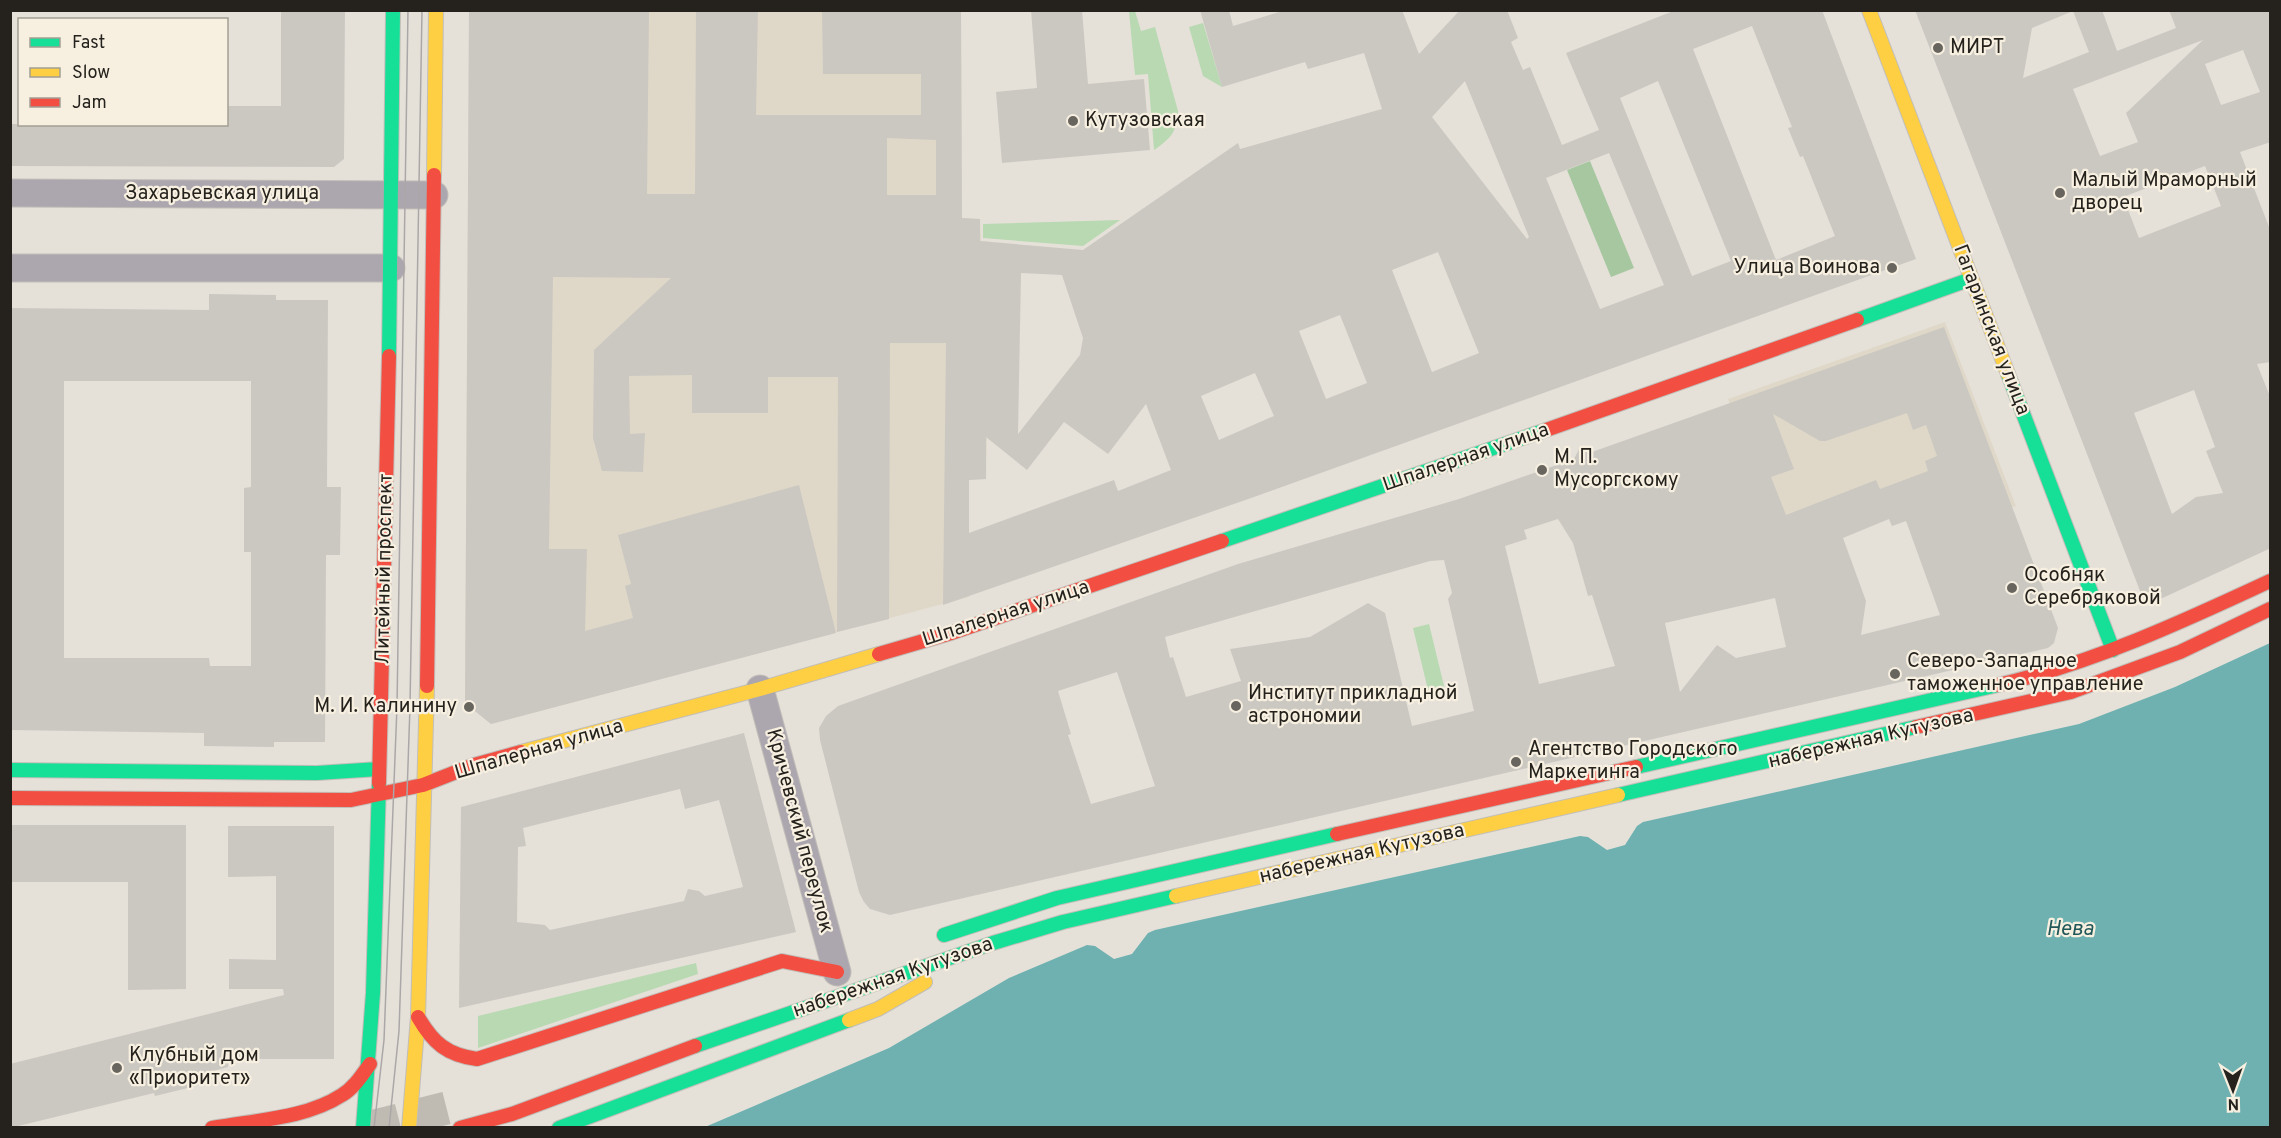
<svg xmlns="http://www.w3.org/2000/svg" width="2281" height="1138" font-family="Overpass,sans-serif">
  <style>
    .built { fill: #dfd8c8 }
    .green { fill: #b8d9b1 }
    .forest { fill: #a7c7a0 }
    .water { fill: #6fb1b0 }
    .building { fill: #cbc8c2; fill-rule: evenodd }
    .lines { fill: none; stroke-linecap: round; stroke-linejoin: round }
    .secondary-tunnel { stroke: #bfbbb3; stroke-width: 33; stroke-dasharray: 33 16; stroke-linecap: butt }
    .street-casing { stroke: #c2beb8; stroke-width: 29 }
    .fast-casing { stroke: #c2beb8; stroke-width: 16 }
    .slow-casing { stroke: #c2beb8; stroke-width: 16 }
    .jam-casing { stroke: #c2beb8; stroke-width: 16 }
    .street { stroke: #aca7af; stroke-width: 27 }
    .fast { stroke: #16e098; stroke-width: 14 }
    .slow { stroke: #ffcf43; stroke-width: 14 }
    .jam { stroke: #f24e42; stroke-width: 14 }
    .tram { stroke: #aba7a8; stroke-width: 1.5 }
    .poi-dot { fill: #68655f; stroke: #f7f0e1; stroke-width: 2 }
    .labels { text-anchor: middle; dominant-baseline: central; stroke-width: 4.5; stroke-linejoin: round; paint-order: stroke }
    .poi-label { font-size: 20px; fill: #25221d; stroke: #f7f0e1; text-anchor: start }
    .street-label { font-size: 20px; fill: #25221d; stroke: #f7f0e1 }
    .water-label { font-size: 21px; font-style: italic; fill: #215758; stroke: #f7f0e1 }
  </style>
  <rect width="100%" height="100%" fill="#e5e1d9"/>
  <g class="built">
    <polygon points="469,11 961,11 962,218 980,219 981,241 991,242 986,479 969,480 969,597 491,724 465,703"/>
    <polygon points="1945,322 2016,506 1975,520 1966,497 1892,526 1889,519 1778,535 1728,399"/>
  </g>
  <g class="green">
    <path d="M 1129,11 L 1135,11 L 1141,31 L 1155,27 L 1178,111 C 1178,131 1170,139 1154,150 L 1148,74 L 1135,75 Z"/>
    <polygon points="1203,23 1222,87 1203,76 1189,27"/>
    <polygon points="1120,220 1083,246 983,238 983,224"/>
    <polygon points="1429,624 1445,690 1429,694 1413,628"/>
    <polygon points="696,963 698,974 478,1048 478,1016"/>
  </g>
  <polygon class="forest" points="1590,161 1634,268 1611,277 1567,170"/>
  <polygon class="water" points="2270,643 2270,1127 705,1127 889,1048 1009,978 1087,945 1095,946 1114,959 1132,954 1148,933 1155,930 1580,836 1588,837 1607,850 1625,845 1637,826 1643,822 2079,724 2175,687"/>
  <g class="building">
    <polygon points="281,10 345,10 344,159 334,167 10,166 10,124 226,124 226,106 281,106"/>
    <path d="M 469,10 L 649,10 L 647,194 L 695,194 L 696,10 L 758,10 L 756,115 L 921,115 L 921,74 L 823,74 L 822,10 L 961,10 L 962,218 L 980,219 L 980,241 L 1083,250 L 1238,143 L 1240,149 L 1382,109 L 1364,53 L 1308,69 L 1305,62 L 1222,87 L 1200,10 L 1229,10 L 1233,26 L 1286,10 L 1402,10 L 1419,54 L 1460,10 L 1507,10 L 1518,38 L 1511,42 L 1523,70 L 1530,67 L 1562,145 L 1599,130 L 1566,53 L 1676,10 L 1822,10 L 1916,259 L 1254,497 L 943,605 L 946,343 L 890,343 L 889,619 L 837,632 L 838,377 L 768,377 L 768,413 L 692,413 L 692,375 L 629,376 L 630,434 L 645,433 L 643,472 L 602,471 L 593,438 L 594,350 L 671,278 L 553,277 L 549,549 L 587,549 L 585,631 L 633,618 L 625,586 L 631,584 L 618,535 L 799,485 L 836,633 L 491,724 L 465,703 ZM 1752,26 L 1792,127 L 1788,128 L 1800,157 L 1803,156 L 1835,236 L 1776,260 L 1693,49 ZM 1465,81 L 1529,237 L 1527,239 L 1432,117 ZM 1658,81 L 1731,261 L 1692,276 L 1620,98 ZM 887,138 L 936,140 L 936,195 L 887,195 ZM 1609,153 L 1664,285 L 1600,309 L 1546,178 ZM 1438,252 L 1479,353 L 1432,372 L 1392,270 ZM 1021,273 L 1062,275 L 1083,338 L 1080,355 L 1018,434 ZM 1340,315 L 1367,383 L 1326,399 L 1299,331 ZM 1255,373 L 1274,416 L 1219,440 L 1201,396 ZM 1146,404 L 1171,470 L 1118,491 L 1114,480 L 969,533 L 969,480 L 986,479 L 986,437 L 1027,470 L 1064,422 L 1108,454 Z"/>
    <polygon points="1031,10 1082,10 1088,84 1144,79 1150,150 1002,163 996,92 1037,88"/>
    <path d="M 1915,10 L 2102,10 L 2117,51 L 2176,28 L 2169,10 L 2271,10 L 2271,142 L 2240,152 L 2271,232 L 2271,362 L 2257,364 L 2271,399 L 2271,548 L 2156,601 L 2150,602 L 2142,596 ZM 2073,11 L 2089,52 L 2023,78 L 2032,28 ZM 2203,40 L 2126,113 L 2138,142 L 2100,156 L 2073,89 ZM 2243,50 L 2260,92 L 2221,105 L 2205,64 ZM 2205,166 L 2221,206 L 2139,238 L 2123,197 ZM 2194,390 L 2215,447 L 2206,451 L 2223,493 L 2196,497 L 2172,514 L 2134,413 Z"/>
    <path d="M 209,294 L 276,295 L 276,300 L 328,300 L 327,487 L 341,487 L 340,555 L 326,555 L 325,742 L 274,742 L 274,747 L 204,746 L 204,733 L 10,730 L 10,308 L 209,310 ZM 64,381 L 251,381 L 251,487 L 244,488 L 244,552 L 251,552 L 251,666 L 210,666 L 209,658 L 64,658 Z"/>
    <path d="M 1944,327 L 2058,628 L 2054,643 L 2048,648 L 890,915 L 870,909 L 864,902 L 859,892 L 820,740 L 819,728 L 826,716 L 838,706 L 1238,564 L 1459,499 L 1574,459 L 1580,447 L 1592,452 ZM 1907,413 L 1913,430 L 1926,425 L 1937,456 L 1925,461 L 1928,471 L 1880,489 L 1876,480 L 1786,515 L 1771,477 L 1794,469 L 1773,414 L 1820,441 L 1826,441 ZM 1558,519 L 1573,543 L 1588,596 L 1592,595 L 1615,666 L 1539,684 L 1505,546 L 1527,539 L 1524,530 ZM 1889,519 L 1892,526 L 1906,521 L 1940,615 L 1861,635 L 1866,601 L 1843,538 ZM 1444,560 L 1452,593 L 1448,599 L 1474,711 L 1412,726 L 1385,613 L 1368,603 L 1310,637 L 1230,649 L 1241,681 L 1186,697 L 1173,657 L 1170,658 L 1165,637 L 1430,561 ZM 1775,598 L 1786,647 L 1736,658 L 1717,645 L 1680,692 L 1665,623 ZM 1117,672 L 1155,786 L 1091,804 L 1068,735 L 1071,734 L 1058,691 Z"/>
    <path d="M 744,733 L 796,932 L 459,1008 L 461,807 ZM 680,789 L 685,809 L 719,800 L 743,887 L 705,896 L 699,891 L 688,889 L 684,901 L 550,930 L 545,925 L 517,922 L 518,847 L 526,846 L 523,828 Z"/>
    <polygon points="10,825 186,825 186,989 128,990 128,882 10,882"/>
    <polygon points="228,826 334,826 334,1059 229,1059 228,1067 210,1072 212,1079 199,1082 200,1085 155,1096 154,1093 10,1128 10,1064 284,995 283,989 229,989 229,959 276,960 276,876 228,877"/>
  </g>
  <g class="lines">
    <polyline class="secondary-tunnel" points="367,1128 462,1104"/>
    <defs>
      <g id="street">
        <polyline points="10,193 434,195"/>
        <polyline points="10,268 391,268"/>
        <polyline points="760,689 837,972"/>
      </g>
      <g id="fast">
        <polyline points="1857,320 1971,279"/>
        <polyline points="389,356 393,10"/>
        <polyline points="2008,374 2113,650"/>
        <polyline points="1222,541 1546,430"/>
        <polyline points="1636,767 1998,685"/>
        <polyline points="10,770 317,773 379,769"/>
        <polyline points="1618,795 1916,727"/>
        <polyline points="944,935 1057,898 1337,834"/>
        <polyline points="695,1046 993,943 1063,922 1176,896"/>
        <polyline points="363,1128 373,993 379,783"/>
        <polyline points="559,1128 849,1020"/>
      </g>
      <g id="slow">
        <polyline points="1869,10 2008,374"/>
        <polyline points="434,175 436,10"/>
        <polyline points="521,752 760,689 879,654"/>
        <polyline points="1176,896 1618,795"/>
        <polyline points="849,1020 878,1009 925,982"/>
        <polyline points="409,1128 418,1017 427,686"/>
      </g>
      <g id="jam">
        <polyline points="1546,430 1857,320"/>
        <polyline points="879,654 951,633 1222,541"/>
        <path d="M 1998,685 C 2093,663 2182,622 2270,581"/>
        <polyline points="427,686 434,175"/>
        <polyline points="1916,727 2071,692 2180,652 2270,609"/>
        <polyline points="379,783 389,356"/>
        <polyline points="10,798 351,800 423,785 474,765 521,752"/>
        <polyline points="1337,834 1636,767"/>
        <path d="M 418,1017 C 433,1043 447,1055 477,1059 L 782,961 L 837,972"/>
        <path d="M 212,1128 C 254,1120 305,1119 342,1095 C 354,1088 362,1075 370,1064"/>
        <polyline points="460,1128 512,1114 695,1046"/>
      </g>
    </defs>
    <use href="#street" class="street-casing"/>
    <use href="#fast" class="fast-casing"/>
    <use href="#slow" class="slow-casing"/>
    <use href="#jam" class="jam-casing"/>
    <use href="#street" class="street"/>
    <use href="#fast" class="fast"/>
    <use href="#slow" class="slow"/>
    <use href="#jam" class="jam"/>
    <g class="tram">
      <polyline points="374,1128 384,1040 397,706 408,10"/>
      <polyline points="389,1128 399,1031 410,706 422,10"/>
    </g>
  </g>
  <g class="poi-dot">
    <circle cx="1938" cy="48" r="6"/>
    <circle cx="1073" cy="121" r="6"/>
    <circle cx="2060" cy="193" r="6"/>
    <circle cx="1892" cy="268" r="6"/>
    <circle cx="1542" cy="470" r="6"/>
    <circle cx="2012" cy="588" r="6"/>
    <circle cx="1895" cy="674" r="6"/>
    <circle cx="1236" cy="706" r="6"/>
    <circle cx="469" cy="707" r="6"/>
    <circle cx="1516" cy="762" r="6"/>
    <circle cx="117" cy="1068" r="6"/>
  </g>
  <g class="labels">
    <g class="poi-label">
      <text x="1950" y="48">МИРТ</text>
      <text x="1085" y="121">Кутузовская</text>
      <text x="2072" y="181">Малый Мраморный<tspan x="2072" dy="23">дворец</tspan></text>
      <text x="1880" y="268" text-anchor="end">Улица Воинова</text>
      <text x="1554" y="458">М. П.<tspan x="1554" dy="23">Мусоргскому</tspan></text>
      <text x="2024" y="576">Особняк<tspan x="2024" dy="23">Серебряковой</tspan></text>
      <text x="1907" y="662">Северо-Западное<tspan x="1907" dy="23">таможенное управление</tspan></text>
      <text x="1248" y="694">Институт прикладной<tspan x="1248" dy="23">астрономии</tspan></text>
      <text x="457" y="707" text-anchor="end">М. И. Калинину</text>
      <text x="1528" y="750">Агентство Городского<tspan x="1528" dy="23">Маркетинга</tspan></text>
      <text x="129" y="1056">Клубный дом<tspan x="129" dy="23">«Приоритет»</tspan></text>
    </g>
    <g class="street-label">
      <text x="222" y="194">Захарьевская улица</text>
      <text transform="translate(1991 330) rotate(69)">Гагаринская улица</text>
      <text transform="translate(1466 458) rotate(-19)">Шпалерная улица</text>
      <text transform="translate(385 569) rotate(-89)">Литейный проспект</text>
      <text transform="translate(1006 614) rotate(-18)">Шпалерная улица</text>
      <text transform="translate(1871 739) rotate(-13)">набережная Кутузова</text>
      <text transform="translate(539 750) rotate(-16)">Шпалерная улица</text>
      <text transform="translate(799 831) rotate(75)">Кричевский переулок</text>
      <text transform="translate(1362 854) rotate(-13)">набережная Кутузова</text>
      <text transform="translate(893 978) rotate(-19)">набережная Кутузова</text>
    </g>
    <g class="water-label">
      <text x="2070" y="929">Нева</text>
    </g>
  </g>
  <rect width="2281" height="1138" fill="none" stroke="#25221d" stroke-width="24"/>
  <rect x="18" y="18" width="210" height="108" fill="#f7f0e1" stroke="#a39e93" stroke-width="1.5"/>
  <rect x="30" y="38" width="30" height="9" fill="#16e098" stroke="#a39e93" stroke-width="1.5"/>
  <text x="72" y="48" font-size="18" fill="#25221d">Fast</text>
  <rect x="30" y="68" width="30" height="9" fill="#ffcf43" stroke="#a39e93" stroke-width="1.5"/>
  <text x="72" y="78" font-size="18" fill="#25221d">Slow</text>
  <rect x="30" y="98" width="30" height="9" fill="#f24e42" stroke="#a39e93" stroke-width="1.5"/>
  <text x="72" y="108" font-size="18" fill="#25221d">Jam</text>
  <g transform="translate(2233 1090) rotate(179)" stroke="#f7f0e1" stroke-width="4.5" paint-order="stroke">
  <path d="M0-4.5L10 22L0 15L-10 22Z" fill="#25221d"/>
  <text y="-9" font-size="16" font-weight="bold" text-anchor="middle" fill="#25221d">N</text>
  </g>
</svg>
